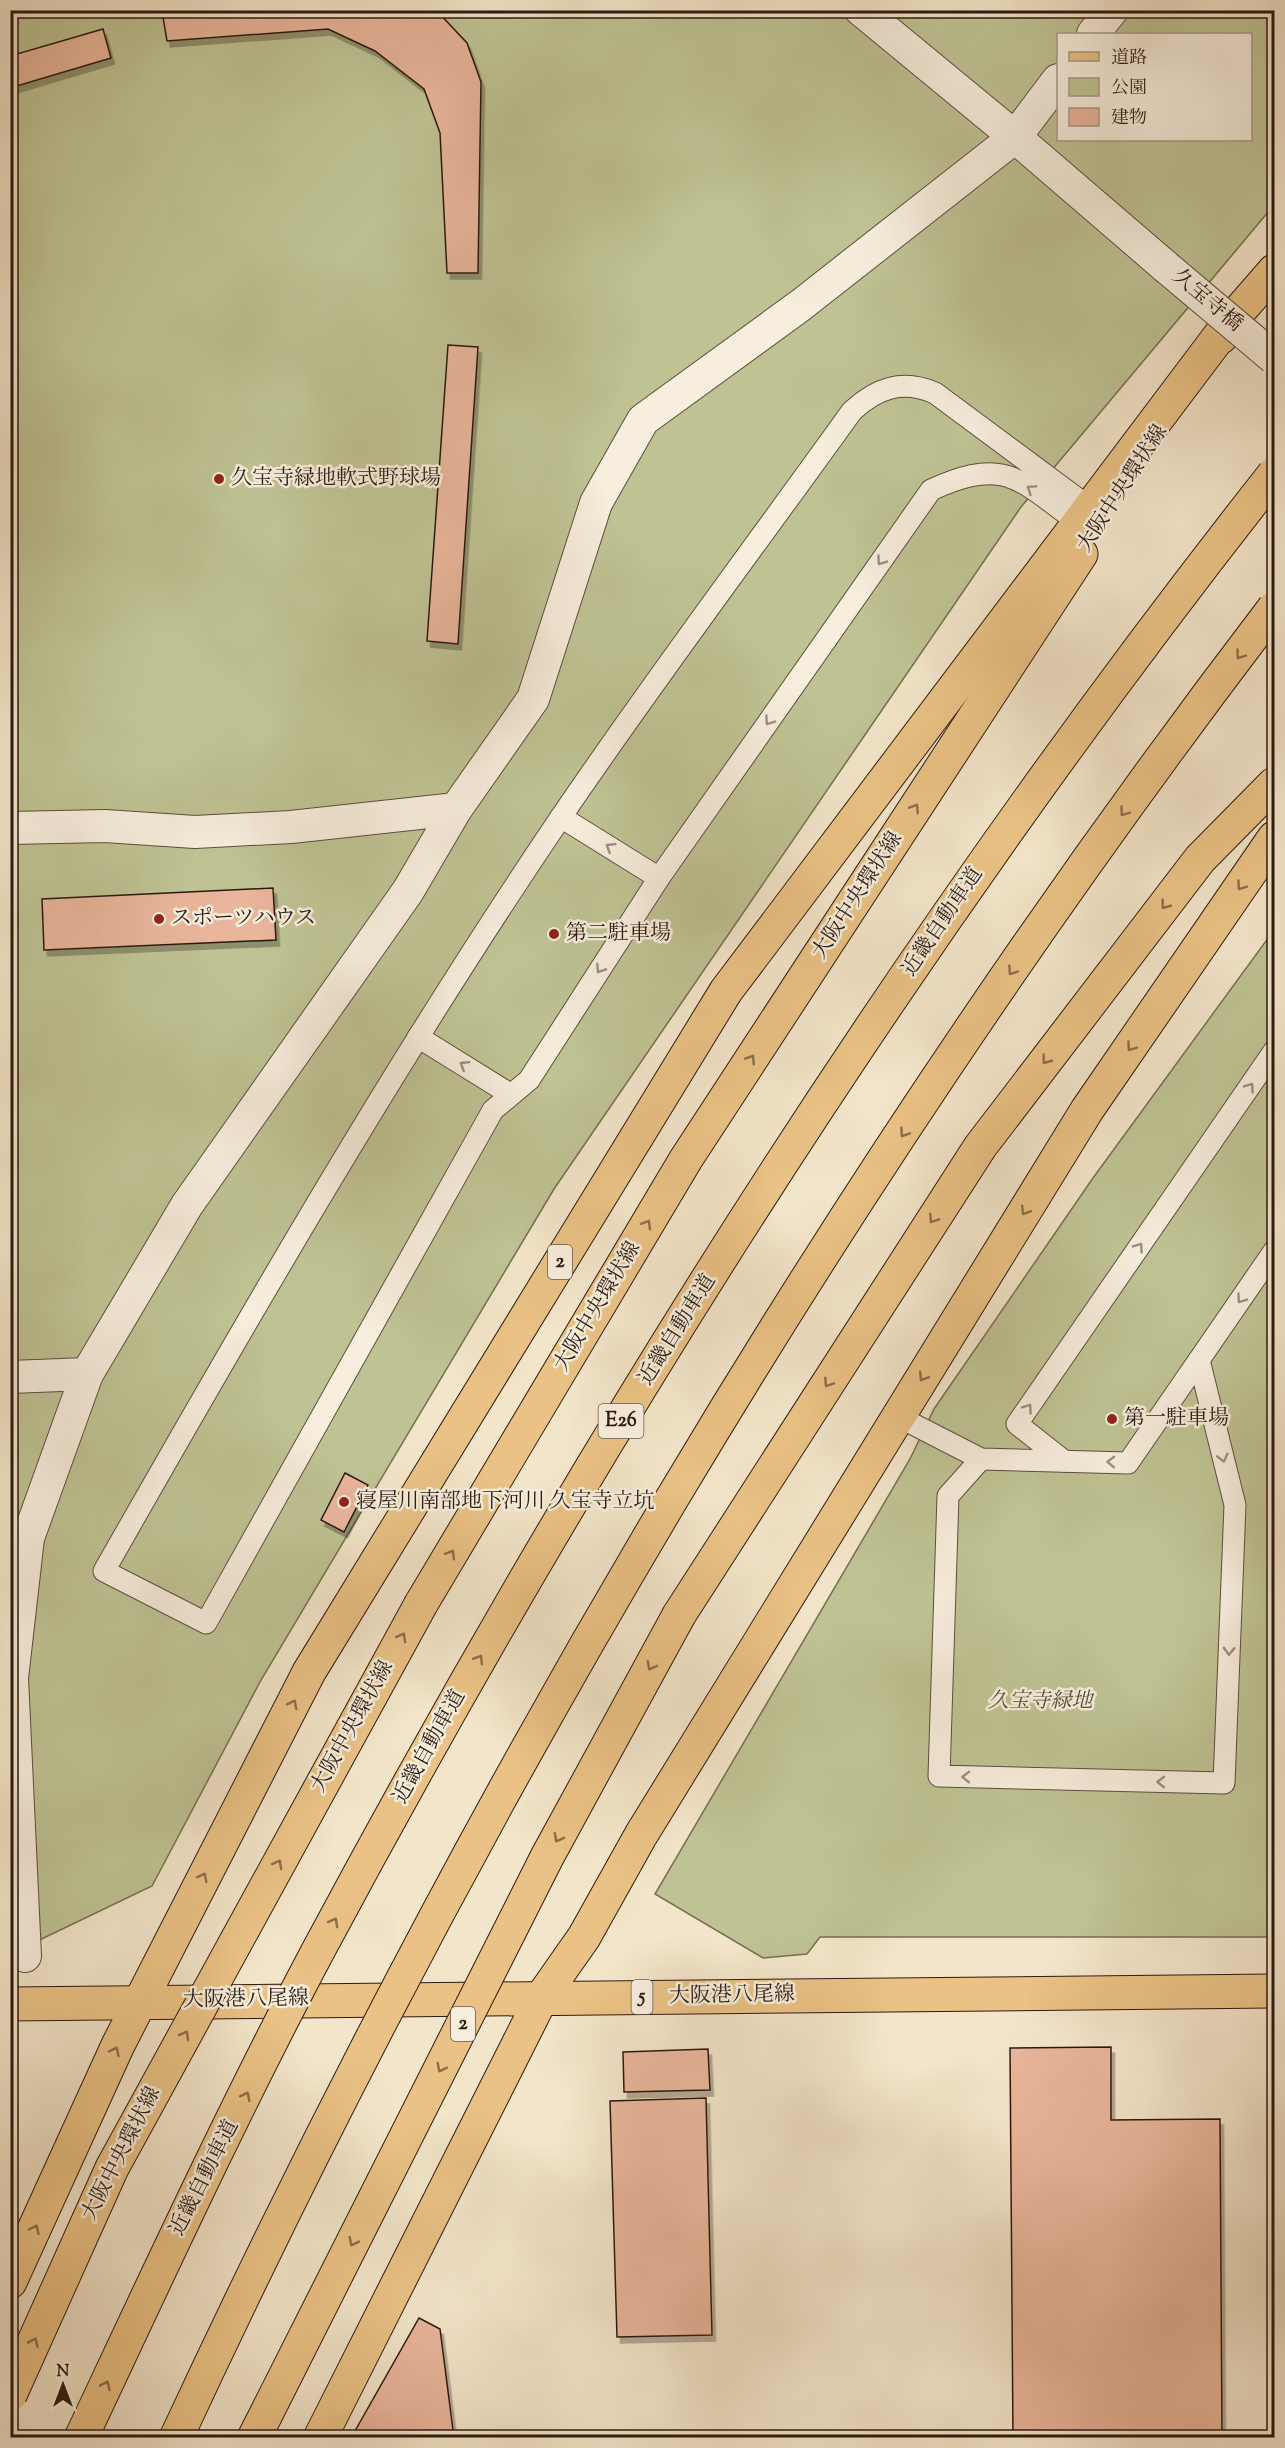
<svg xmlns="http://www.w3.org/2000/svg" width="1285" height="2448" font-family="'Sorts Mill Goudy','Noto Serif JP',serif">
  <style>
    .green { fill: #bfc394; stroke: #766e52; stroke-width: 1.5; fill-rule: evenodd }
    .building { fill: #e9b59b; stroke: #2c190f; stroke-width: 1.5; filter: url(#shadow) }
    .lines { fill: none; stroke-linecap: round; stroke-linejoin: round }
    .service-casing { stroke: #5e4c3e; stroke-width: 23 }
    .pedestrian-casing { stroke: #5e4c3e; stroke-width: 34 }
    .primary-casing { stroke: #2c190f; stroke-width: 35 }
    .service { stroke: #f7eedd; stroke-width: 21 }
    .pedestrian { stroke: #f7eedd; stroke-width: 32 }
    .primary { stroke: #eac285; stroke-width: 33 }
    .pedestrian-bridge-casing { stroke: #5e4c3e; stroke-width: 34; stroke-linecap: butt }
    .primary-bridge-casing { stroke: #2c190f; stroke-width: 35; stroke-linecap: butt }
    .motorway-bridge-casing { stroke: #2c190f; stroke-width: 35; stroke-linecap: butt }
    .pedestrian-bridge { stroke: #f7eedd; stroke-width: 32 }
    .primary-bridge { stroke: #eac285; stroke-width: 33 }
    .motorway-bridge { stroke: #eac285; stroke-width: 33 }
    .oneway { stroke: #9c8e80 }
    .oneway2 { stroke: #8b6e4a }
    .poi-dot { fill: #8f2418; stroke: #f7eedd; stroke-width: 2 }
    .labels { text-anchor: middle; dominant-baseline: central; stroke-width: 5; stroke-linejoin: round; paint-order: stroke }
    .shield { fill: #f7eedd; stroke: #69594d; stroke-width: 1.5 }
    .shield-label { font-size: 20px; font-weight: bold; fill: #2c190f }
    .street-label { font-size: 21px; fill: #2c190f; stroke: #f7eedd }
    .poi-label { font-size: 21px; fill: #2c190f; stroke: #f7eedd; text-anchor: start }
    .park-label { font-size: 21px; font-style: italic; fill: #584c37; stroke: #f7eedd }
  </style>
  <defs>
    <filter id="shadow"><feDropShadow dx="3.5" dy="6" stdDeviation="0" flood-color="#0004"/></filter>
  </defs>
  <rect width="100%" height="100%" fill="#f3e5ca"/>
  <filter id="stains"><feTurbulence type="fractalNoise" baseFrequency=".00333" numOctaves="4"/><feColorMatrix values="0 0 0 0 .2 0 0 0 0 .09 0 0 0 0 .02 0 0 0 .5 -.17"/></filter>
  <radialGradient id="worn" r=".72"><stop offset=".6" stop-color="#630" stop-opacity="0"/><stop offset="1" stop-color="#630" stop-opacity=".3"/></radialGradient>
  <g class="green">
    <path d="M 11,11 L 1274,11 L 1274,205 L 1021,507 L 554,1189 L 261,1680 L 152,1886 L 25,1947 L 11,1947 ZM 1058,34 L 1250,34 L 1250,140 L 1058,140 Z"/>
    <polygon points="1274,930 1274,1937 820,1937 807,1954 763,1958 655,1894 910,1459 934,1409 1093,1178"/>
  </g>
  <g class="building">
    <polygon points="436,10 467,43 481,82 478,273 447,273 440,133 424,89 375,51 328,29 167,41 162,11"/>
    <polygon points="103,29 111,58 10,88 10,56"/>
    <polygon points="448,345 478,347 458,644 427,641"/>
    <polygon points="273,888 276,940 44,950 42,899"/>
    <polygon points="345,1473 368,1485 344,1532 321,1520"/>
    <polygon points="1111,2047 1111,2120 1220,2119 1222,2438 1013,2438 1010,2048"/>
    <polygon points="708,2049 710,2090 624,2092 623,2052"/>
    <polygon points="706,2098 712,2335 617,2337 610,2101"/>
    <polygon points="419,2318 440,2329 454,2438 351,2438"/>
  </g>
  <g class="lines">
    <defs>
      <g id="service">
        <path d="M 1079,523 C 1018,479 1006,456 931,490 L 659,878 L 529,1080 L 493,1110 L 206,1623 L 104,1571 C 249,1316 396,1061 561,817 C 654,680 755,546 852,411 C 877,388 902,379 935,393 L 1090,508"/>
        <polyline points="561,817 659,878"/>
        <polyline points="418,1037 510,1094"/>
        <polyline points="899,1417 981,1459 1128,1463 1274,1251"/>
        <polyline points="981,1459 948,1496 939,1776 1224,1783 1235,1505 1199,1360"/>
        <polyline points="1064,1461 1017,1424 1274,1051"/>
      </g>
      <g id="pedestrian">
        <polyline points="861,10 1015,137 1166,267"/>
        <polyline points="1093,34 1112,10"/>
        <polyline points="10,828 105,826 195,832 291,827 456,809"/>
        <polyline points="10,1377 87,1374"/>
        <polyline points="25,1956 12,1678 28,1538 87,1374 187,1205 408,891 456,809 533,699 596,503 643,420 801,305 1015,137 1058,80"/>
      </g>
      <g id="primary">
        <polyline points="1221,337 1233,318 1274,271"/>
        <polyline points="421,1604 686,1159 1081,554"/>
        <polyline points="679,1615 980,1147 1200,859 1274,784"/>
        <polyline points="10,2004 1274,1991"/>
        <polyline points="10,2282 118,2045 309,1672 726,991 1233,318"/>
        <polyline points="320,2438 542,1997 584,1937 641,1835 1087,1110 1274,838"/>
      </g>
    </defs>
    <use href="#service" class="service-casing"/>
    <use href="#pedestrian" class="pedestrian-casing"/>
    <use href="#primary" class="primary-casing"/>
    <use href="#service" class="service"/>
    <use href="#pedestrian" class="pedestrian"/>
    <use href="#primary" class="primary"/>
    <defs>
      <polyline id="pedestrian-bridge" points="1166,267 1274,358"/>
      <g id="primary-bridge">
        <polyline points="10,2395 112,2168 421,1604"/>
        <polyline points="254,2438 547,1857 679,1615"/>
      </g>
      <g id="motorway-bridge">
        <path d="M 81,2438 C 158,2274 234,2109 319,1949 C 595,1433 912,933 1274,474"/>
        <path d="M 176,2438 C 476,1792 842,1173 1274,608"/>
      </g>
    </defs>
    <use href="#pedestrian-bridge" class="pedestrian-bridge-casing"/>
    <use href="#primary-bridge" class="primary-bridge-casing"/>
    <use href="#motorway-bridge" class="motorway-bridge-casing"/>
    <use href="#pedestrian-bridge" class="pedestrian-bridge"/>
    <use href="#primary-bridge" class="primary-bridge"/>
    <use href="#motorway-bridge" class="motorway-bridge"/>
  </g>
  <defs><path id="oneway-chevron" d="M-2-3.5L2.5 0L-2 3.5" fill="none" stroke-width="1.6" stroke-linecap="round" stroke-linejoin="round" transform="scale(1.5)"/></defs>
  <g class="oneway">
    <use href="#oneway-chevron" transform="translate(1031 489) rotate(-146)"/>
    <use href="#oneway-chevron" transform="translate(881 561) rotate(125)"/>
    <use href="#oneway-chevron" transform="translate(769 721) rotate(125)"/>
    <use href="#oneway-chevron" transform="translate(610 847) rotate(-148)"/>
    <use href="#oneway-chevron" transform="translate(600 969) rotate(123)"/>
    <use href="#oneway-chevron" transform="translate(464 1065) rotate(-148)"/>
    <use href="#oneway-chevron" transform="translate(1250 1087) rotate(-55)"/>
    <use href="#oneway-chevron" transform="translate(1139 1247) rotate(-55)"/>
    <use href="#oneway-chevron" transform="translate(1241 1299) rotate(125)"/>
    <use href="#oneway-chevron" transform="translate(1028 1408) rotate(-55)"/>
    <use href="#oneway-chevron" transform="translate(1223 1458) rotate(76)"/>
    <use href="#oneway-chevron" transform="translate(1111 1462) rotate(-179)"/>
    <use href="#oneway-chevron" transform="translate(1229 1651) rotate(92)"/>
    <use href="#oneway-chevron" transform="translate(966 1777) rotate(-179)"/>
    <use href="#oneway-chevron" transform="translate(1161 1782) rotate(-179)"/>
  </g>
  <g class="oneway2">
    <use href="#oneway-chevron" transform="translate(1240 655) rotate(126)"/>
    <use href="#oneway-chevron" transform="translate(915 808) rotate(-57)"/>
    <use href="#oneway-chevron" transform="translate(1124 812) rotate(126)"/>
    <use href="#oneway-chevron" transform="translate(1241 886) rotate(125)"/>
    <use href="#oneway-chevron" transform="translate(1165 905) rotate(127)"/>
    <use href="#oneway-chevron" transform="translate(1012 971) rotate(124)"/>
    <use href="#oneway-chevron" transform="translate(1131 1047) rotate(125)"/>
    <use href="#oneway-chevron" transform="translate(751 1059) rotate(-57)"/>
    <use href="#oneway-chevron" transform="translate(1046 1060) rotate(127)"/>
    <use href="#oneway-chevron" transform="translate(904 1133) rotate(124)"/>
    <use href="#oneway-chevron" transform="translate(1025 1211) rotate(122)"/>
    <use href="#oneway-chevron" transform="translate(933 1219) rotate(123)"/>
    <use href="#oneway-chevron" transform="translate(647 1224) rotate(-59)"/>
    <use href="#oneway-chevron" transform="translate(923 1377) rotate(122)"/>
    <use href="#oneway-chevron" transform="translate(828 1383) rotate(123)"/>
    <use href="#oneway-chevron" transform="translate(451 1554) rotate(-59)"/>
    <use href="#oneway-chevron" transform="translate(402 1637) rotate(-61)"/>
    <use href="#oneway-chevron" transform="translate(479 1659) rotate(-59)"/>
    <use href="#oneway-chevron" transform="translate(651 1666) rotate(118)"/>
    <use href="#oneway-chevron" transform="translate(293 1704) rotate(-63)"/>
    <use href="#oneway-chevron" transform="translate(558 1838) rotate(118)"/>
    <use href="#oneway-chevron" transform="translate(278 1864) rotate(-61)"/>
    <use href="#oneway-chevron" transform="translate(203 1877) rotate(-63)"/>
    <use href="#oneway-chevron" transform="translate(334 1922) rotate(-61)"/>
    <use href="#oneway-chevron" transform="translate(185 2035) rotate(-61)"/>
    <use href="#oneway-chevron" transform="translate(115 2051) rotate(-65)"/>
    <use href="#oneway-chevron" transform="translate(441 2068) rotate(117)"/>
    <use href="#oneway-chevron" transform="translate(246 2096) rotate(-63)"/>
    <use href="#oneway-chevron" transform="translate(35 2229) rotate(-65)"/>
    <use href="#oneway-chevron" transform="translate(353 2242) rotate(117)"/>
    <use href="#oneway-chevron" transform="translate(34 2342) rotate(-66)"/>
    <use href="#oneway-chevron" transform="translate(106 2385) rotate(-65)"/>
  </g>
  <g class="poi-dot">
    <circle cx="219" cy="479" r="6"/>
    <circle cx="159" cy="919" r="6"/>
    <circle cx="554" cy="934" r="6"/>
    <circle cx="1112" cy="1419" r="6"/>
    <circle cx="344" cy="1502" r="6"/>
  </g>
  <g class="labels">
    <g class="shield">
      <rect x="548" y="1245" width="24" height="34" rx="4.5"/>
      <rect x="598.5" y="1404" width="45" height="34" rx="4.5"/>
      <rect x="631.5" y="1980" width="21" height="34" rx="4.5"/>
      <rect x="451" y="2007" width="24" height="34" rx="4.5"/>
    </g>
    <g class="shield-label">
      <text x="560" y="1262">2</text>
      <text x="621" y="1421">E26</text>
      <text x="642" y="1997">5</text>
      <text x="463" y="2024">2</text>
    </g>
    <g class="street-label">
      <text transform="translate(1207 301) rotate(40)">久宝寺橋</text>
      <text transform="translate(1123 489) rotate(-57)">大阪中央環状線</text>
      <text transform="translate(858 896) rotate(-57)">大阪中央環状線</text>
      <text transform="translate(943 922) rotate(-56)">近畿自動車道</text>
      <text transform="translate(598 1307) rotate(-59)">大阪中央環状線</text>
      <text transform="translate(678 1330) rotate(-58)">近畿自動車道</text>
      <text transform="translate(353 1727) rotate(-61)">大阪中央環状線</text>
      <text transform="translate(430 1747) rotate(-61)">近畿自動車道</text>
      <text transform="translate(732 1996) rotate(-1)">大阪港八尾線</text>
      <text transform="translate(246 2000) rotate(-1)">大阪港八尾線</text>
      <text transform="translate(122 2154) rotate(-63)">大阪中央環状線</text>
      <text transform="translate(205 2178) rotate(-63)">近畿自動車道</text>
    </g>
    <g class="poi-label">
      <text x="231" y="479">久宝寺緑地軟式野球場</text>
      <text x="171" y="919">スポーツハウス</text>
      <text x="566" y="934">第二駐車場</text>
      <text x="1124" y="1419">第一駐車場</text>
      <text x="356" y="1502">寝屋川南部地下河川 久宝寺立坑</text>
    </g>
    <g class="park-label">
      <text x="1040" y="1702">久宝寺緑地</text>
    </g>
  </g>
  <rect width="1285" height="2448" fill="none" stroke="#f3e5ca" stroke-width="36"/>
  <rect x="12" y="12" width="1261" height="2424" fill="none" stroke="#2c190f" stroke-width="3"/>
  <rect x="18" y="18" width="1249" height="2412" fill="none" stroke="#2c190f" stroke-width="1.5"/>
  <rect x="1057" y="33" width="195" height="108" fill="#f7eedd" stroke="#a6998b" stroke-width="1.5"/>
  <rect x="1069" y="52" width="30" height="9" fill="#eac285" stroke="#a6998b" stroke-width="1.5"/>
  <text x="1111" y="63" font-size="18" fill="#2c190f">道路</text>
  <rect x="1069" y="78" width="30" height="18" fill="#bfc394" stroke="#a6998b" stroke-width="1.5"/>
  <text x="1111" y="93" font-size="18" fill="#2c190f">公園</text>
  <rect x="1069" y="108" width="30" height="18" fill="#e9b59b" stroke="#a6998b" stroke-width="1.5"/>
  <text x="1111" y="123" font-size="18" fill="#2c190f">建物</text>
  <g transform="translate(63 2385)" stroke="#f7eedd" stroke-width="4.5" paint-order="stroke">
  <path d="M0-4.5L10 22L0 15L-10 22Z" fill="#2c190f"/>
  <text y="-9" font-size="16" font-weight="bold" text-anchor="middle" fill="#2c190f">N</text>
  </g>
  <rect width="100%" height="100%" filter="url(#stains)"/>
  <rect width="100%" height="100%" fill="url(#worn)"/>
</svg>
